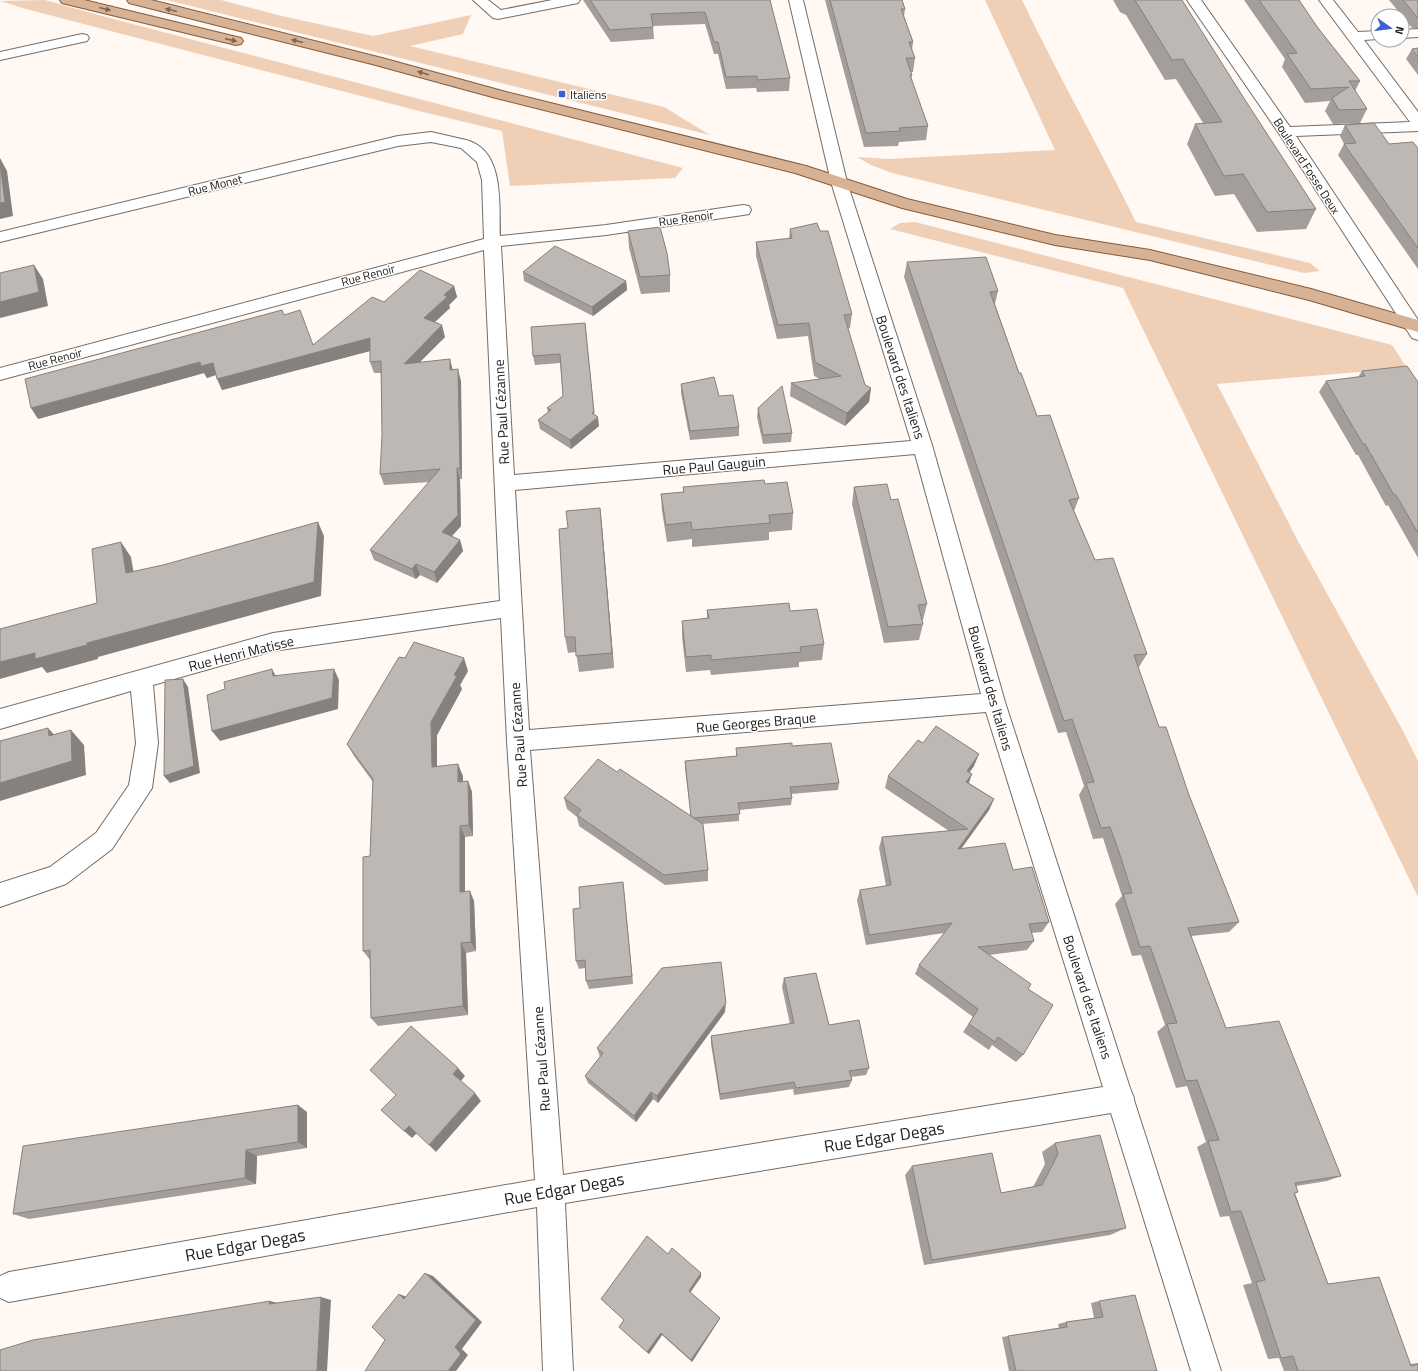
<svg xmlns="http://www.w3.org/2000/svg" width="1418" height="1371" font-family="'Titillium Web',sans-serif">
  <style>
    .green { fill: #f0cfb7 }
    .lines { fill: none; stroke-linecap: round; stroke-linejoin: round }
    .minor-casing { stroke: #726d69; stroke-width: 2 }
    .major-casing { stroke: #855c3b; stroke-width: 2 }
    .minor { fill: #fff; fill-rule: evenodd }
    .major { fill: #d7b294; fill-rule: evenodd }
    .wall { fill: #a39e9b }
    .shaded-wall { fill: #85817e }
    .building { fill: #beb8b4; stroke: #85817e }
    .oneway { fill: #7a6757 }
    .poi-dot { fill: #3f60d3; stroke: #fff; stroke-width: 1.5 }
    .labels { text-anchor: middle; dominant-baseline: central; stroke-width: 3; stroke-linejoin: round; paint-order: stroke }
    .far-poi-label { font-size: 12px; fill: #1e1c1a; stroke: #fff; text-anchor: start }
    .far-street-label { font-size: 12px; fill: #1e1c1a; stroke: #fff }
    .street-label { font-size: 14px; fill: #1e1c1a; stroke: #fff }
    .near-street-label { font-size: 17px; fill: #1e1c1a; stroke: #fff }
  </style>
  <rect width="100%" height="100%" fill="#fff8f3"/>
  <g class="green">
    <polygon points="45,0 102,16 683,168 675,178 510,186 502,131 419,111 26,9 0,1"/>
    <polygon points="167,0 221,0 282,16 373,36 471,15 463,34 410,46 664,107 710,135"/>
    <path d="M 985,0 L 1022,0 C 1058,75 1099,147 1136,222 L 1310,263 L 1320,271 L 1304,273 L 892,173 L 871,165 L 857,157 L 889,159 L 1055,150 Z"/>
    <polygon points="915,222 1392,345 1407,368 1217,384 1298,541 1403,731 1418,761 1418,897 1123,288 890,229 900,223"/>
  </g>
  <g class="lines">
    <defs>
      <g id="minor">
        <polygon points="473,0 488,0 501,10 552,0 580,0 578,3 498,19 493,18"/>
        <path d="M 789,0 L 803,0 L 847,182 L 932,445 L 1005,702 L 1130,1088 L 1134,1098 L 1134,1100 L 1221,1371 L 1191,1371 L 1111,1113 L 565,1203 L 573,1371 L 543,1371 L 537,1207 L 9,1302 L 0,1298 L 0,1276 L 9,1272 L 535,1180 L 507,741 L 501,618 L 273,651 L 153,685 L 158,743 L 152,788 L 112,849 L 66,884 L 0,907 L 0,883 L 50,867 L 96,833 L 129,785 L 136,743 L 131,691 L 0,729 L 0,709 L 273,633 L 500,601 L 484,250 L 0,380 L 0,368 L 484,239 L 482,180 L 477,162 L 461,148 L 431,142 L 398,146 L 0,242 L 0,232 L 398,136 L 431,132 L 466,140 C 505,150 499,205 500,236 L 606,225 L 743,205 L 749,206 L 751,210 L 749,214 L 743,215 L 606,235 L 501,246 L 514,475 L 911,441 L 831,182 ZM 915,454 L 981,694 L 529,730 L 515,490 ZM 986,712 L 1103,1087 L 563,1175 L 530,750 Z"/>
        <polygon points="1187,0 1201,0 1290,127 1410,122 1319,0 1333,0 1358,32 1378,31 1378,39 1364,40 1418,112 1418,131 1296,136 1418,320 1418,340 1412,338 1278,132"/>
        <polygon points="1418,29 1418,37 1402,38 1402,30"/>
        <polygon points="82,34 87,35 89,38 87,41 0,60 0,52"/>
      </g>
      <g id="major">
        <polygon points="60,0 84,0 241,38 243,41 241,44 236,45 62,3"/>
        <polygon points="127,0 151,0 382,58 506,92 806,166 907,199 1055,235 1150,250 1311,289 1418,320 1418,332 1309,300 1150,260 1055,245 902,208 795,173 496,98 372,64 129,3"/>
      </g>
    </defs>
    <use href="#minor" class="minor-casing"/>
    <use href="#major" class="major-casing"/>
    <use href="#minor" class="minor"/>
    <use href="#major" class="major"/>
  </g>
  <g class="wall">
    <polygon points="583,0 770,0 790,78 789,91 757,92 756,88 726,89 718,54 714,54 705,24 653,26 654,39 611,42"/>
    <polygon points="825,0 902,0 905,9 904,16 913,42 912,50 915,58 913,72 911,72 912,75 911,80 928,126 926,140 899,142 898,146 864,147"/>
    <polygon points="1113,0 1182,0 1245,100 1316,209 1306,229 1257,232 1234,194 1215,196 1187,144 1195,124 1203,123 1176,79 1165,80 1126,15 1120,12"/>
    <polygon points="1244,0 1299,0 1318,28 1360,81 1355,91 1367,109 1360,123 1333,124 1325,111 1330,101 1305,103 1282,67 1285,59"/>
    <polygon points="1389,0 1418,0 1418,28 1412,28"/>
    <polygon points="1418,48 1418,75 1406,59 1412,49"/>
    <polygon points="1345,125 1389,144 1418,148 1418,269 1338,155 1344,144 1340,136"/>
    <polygon points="790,229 820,231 852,314 850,328 848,328 865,385 871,388 869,402 845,426 790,396 791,383 820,379 814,376 808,336 777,339 756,256 756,242 789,239"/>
    <polygon points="628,231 670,275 670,292 641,294 629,248"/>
    <polygon points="907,262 998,291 995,304 1019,373 1037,416 1079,498 1074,511 1095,560 1147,654 1139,667 1138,667 1159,727 1189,795 1239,922 1229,932 1191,936 1226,1028 1341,1176 1327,1181 1296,1186 1298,1192 1295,1193 1328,1284 1410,1364 1418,1363 1418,1371 1284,1371 1279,1358 1268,1359 1243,1285 1252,1283 1229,1216 1220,1217 1197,1147 1206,1142 1187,1086 1176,1088 1157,1032 1165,1025 1141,955 1132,956 1115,904 1122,896 1111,863 1103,838 1093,839 1079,795 1084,786 1066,732 1058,733 904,277"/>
    <polygon points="523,272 626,281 627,290 593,316 524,281"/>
    <polygon points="454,286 457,297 449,305 450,308 435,322 445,337 420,362 453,370 461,381 462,479 460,479 461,526 451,536 460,540 463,551 437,583 420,575 416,579 374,560 370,550 430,482 384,485 380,474 382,435 381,373 374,373 370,362 370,351 222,390 216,375 207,378 204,373 38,419 284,315 313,345 384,302"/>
    <polygon points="585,323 594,415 599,426 571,449 540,429 538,420 548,412 547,408 563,396 560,363 535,365 533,356"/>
    <polygon points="1362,371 1418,382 1418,558 1388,505 1386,506 1358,455 1356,455 1319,392 1326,381 1358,377"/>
    <polygon points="681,384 719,396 739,427 739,436 690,440 681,393"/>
    <polygon points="758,408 792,433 791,442 763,444 757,417"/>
    <polygon points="765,484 793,513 792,530 769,532 769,540 692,547 692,539 667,542 662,511 661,494 683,492 683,487"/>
    <polygon points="854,487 891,500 927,604 923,620 922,620 923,624 919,640 884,643 852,504"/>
    <polygon points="600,508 602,526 614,668 579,672 576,652 568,653 565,637 568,528"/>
    <polygon points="707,610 790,611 824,644 822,660 799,662 799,667 711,675 710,670 686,672 682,637 682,621 707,619"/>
    <polygon points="468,671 460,685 462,689 437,735 437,766 463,776 463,781 468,781 472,792 473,836 465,837 465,891 474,901 476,951 466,953 468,1015 378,1026 371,1018 370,960 363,951 370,856 373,782 354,756 347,744"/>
    <polygon points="923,743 974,766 969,772 972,774 969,783 994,799 989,810 961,849 1013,870 1049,922 1042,932 1031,933 1034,941 1027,950 989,955 1028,989 1023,1055 1016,1062 992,1045 989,1050 963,1032 973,1017 915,974 919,965 944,933 866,945 857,900 860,890 886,886 879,848 882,837 949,831 885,788 888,776"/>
    <polygon points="792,746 839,783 838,790 791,794 792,798 791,805 739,810 739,821 702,824 708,870 708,881 665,885 579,826 577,817 567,809 564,798 617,772 691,816 685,768 685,761 736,756 736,748"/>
    <polygon points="623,882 624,891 633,984 589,989 586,981 585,968 579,969 576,961 580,908"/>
    <polygon points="784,978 869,1068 866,1075 851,1077 852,1080 849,1087 794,1095 793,1089 720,1100 711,1044 711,1036 790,1024 782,987"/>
    <polygon points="725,1012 658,1103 653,1099 636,1122 588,1083 585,1076 600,1057 597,1048"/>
    <polygon points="307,1112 307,1148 257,1156 256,1184 29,1219 13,1214"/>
    <polygon points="1055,1143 1126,1228 1110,1235 924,1265 905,1175 912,1166 1001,1193 1033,1187 1045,1164 1042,1152"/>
    <polygon points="668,1254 701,1277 690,1293 720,1318 719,1320 692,1362 662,1335 649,1354 619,1327"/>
    <polygon points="1099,1301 1157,1371 1009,1371 1002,1337 1059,1328 1058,1324 1066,1322 1094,1318 1091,1303"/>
  </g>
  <g class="shaded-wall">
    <polygon points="0,158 7,171 13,216 0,219"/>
    <polygon points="34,265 43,279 48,306 0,318 0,302"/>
    <polygon points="626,281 627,290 593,316 592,307"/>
    <polygon points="454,286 457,297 449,305 450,308 427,329 424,318 444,295"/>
    <polygon points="585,323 595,420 598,417 599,426 571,449 570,440"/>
    <polygon points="442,325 445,337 407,375 404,364"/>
    <polygon points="370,338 374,350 222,390 217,379"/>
    <polygon points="450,359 453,371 450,370"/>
    <polygon points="200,362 213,363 218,374 207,378 204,373 38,419 31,408"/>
    <polygon points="458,369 461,381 462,479 460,468"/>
    <polygon points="871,388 869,402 845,426 847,413"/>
    <polygon points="457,468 460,479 461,526 446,543 442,532"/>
    <polygon points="600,508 602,526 614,668 612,653"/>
    <polygon points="318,522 324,536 321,596 98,657 98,659 47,673 42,667 0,679 0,662 35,653 87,643"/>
    <polygon points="460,540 463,551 437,583 434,572"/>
    <polygon points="121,542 131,557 136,587 126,573"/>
    <polygon points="416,564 420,575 416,579 412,569"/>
    <polygon points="464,658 468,671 460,685 462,689 437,735 437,779 432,767 431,722 454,675"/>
    <polygon points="272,669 278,680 273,676"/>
    <polygon points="334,669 339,680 338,709 220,741 212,731"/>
    <polygon points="183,679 188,687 200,773 170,783 164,776"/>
    <polygon points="48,728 62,743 49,736"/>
    <polygon points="71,730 84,745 86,775 0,801 0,783"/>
    <polygon points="979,754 974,766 962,783 967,771"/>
    <polygon points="458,764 463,776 463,794 458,782"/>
    <polygon points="972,774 967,786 966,782"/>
    <polygon points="468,781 472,792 473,836 469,825"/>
    <polygon points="994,799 989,810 953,860 958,849"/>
    <polygon points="460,826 465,837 465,902 460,892"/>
    <polygon points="623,882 624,891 633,984 632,976"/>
    <polygon points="470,891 474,901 476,951 471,942"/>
    <polygon points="461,943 466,953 468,1015 463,1006"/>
    <polygon points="726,1003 725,1012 658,1103 657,1096"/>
    <polygon points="458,1068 465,1076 460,1082 453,1074"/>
    <polygon points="651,1092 653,1099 636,1122 634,1116"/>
    <polygon points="475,1093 481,1101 436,1152 429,1145"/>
    <polygon points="298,1105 307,1112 307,1148 298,1142"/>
    <polygon points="409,1126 417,1133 412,1138 404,1131"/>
    <polygon points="246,1150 257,1156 256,1184 245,1178"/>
    <polygon points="425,1273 433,1276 482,1322 462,1349 468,1355 456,1371 448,1371 455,1347"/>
    <polygon points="701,1273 701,1277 689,1294 689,1291"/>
    <polygon points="399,1294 407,1297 404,1299"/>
    <polygon points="321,1297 331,1300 327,1371 317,1371"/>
    <polygon points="270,1301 281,1304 269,1304"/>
    <polygon points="720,1318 719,1320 692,1362 691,1360"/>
    <polygon points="661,1333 662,1335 649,1354 647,1352"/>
  </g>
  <g class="building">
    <polygon points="590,0 770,0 790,78 757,80 757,76 726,77 718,42 714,42 705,12 651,14 653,27 610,30"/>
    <polygon points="830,0 902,0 905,9 901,9 913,42 909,42 915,58 906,58 912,75 910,75 928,126 899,128 901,131 866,133"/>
    <polygon points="1135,0 1182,0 1245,100 1316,209 1267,212 1243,174 1224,176 1195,124 1222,122 1183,59 1172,60"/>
    <polygon points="1259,0 1299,0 1318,28 1360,81 1349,81 1367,109 1339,110 1332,98 1349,87 1311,89 1287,54 1297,53"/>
    <polygon points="1403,0 1418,0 1418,17 1417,17"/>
    <polygon points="1418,48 1418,57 1412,49"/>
    <polygon points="1374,123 1389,144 1413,142 1418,148 1418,248 1344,144 1356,143 1345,125"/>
    <polygon points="0,163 5,202 0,203"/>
    <polygon points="817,223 820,231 828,231 852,314 844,315 865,385 871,388 847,413 791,383 841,376 815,362 809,323 778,325 756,242 792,238 790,229"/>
    <polygon points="660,227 667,253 670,275 640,277 628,231"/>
    <polygon points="555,246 626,281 592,307 523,272"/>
    <polygon points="986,257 998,291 990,292 1019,373 1021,373 1037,416 1050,415 1079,498 1069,500 1095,560 1113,558 1147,654 1134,655 1159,727 1166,727 1189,795 1239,922 1188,928 1226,1028 1279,1021 1341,1176 1295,1183 1298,1192 1294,1193 1328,1284 1379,1277 1411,1366 1418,1364 1418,1371 1298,1371 1293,1356 1281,1358 1256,1282 1265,1280 1241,1211 1231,1212 1208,1141 1219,1140 1197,1080 1186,1081 1167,1024 1177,1023 1150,946 1140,947 1123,894 1132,893 1119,852 1110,827 1101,828 1086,783 1094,782 1072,719 1064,721 907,262"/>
    <polygon points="34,265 39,292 0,302 0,273"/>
    <polygon points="420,270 454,286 444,295 447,297 424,318 442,325 404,364 450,359 450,370 458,369 460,468 457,468 458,515 442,532 460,540 434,572 416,564 412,569 370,550 440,469 380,474 382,435 381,361 370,362 370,338 217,379 213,363 201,366 200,362 31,408 25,379 282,310 284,315 300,310 313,345 372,297 384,302"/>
    <polygon points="585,323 594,412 592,413 598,417 570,440 538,420 551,410 547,408 563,396 560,354 533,356 531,327"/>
    <polygon points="1407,366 1418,382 1418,533 1396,495 1394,495 1365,444 1363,444 1326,381 1365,376 1362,371"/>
    <polygon points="714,377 719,396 733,395 739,427 690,431 681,384"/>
    <polygon points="782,386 792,433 763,435 758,408"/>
    <polygon points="764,480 765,484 787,482 793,513 769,515 770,523 692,530 691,522 666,525 661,494 684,492 683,487"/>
    <polygon points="887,484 891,500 898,499 927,604 918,605 923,624 888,627 854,487"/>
    <polygon points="600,508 612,653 576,656 575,637 565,637 559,529 568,528 566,511"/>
    <polygon points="318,522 314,582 87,643 87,645 35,659 35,653 0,662 0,629 97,603 92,549 121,542 126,573 163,565"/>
    <polygon points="789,603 790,611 817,609 824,644 800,647 801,652 711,660 711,655 686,657 682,621 709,618 707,610"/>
    <polygon points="414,642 464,658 454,675 457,676 431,722 432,767 458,764 458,782 468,781 469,825 460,826 460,892 470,891 471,942 461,943 463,1006 371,1018 370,950 363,951 363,857 370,856 373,779 347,744 399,657 405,658"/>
    <polygon points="272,669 273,676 334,669 332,698 212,731 207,695 225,689 224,682"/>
    <polygon points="183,679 194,766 164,776 165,680"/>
    <polygon points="936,726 979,754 967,771 972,774 966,782 994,799 958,849 1005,843 1013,870 1032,867 1049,922 1029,924 1034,941 978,947 1031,984 1028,989 1053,1005 1023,1055 998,1037 995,1042 969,1024 978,1009 919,965 952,923 869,935 860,890 891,885 882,837 968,829 888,776 918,740 923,743"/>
    <polygon points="48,728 49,736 71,730 72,761 0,783 0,741"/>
    <polygon points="792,743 792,746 831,743 839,783 790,787 792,798 738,803 740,814 693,818 691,817 685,761 737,756 736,748"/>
    <polygon points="598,759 617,772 620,769 703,824 708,870 664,875 577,815 581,810 564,798"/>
    <polygon points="623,882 632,976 586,981 585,960 576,961 573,909 580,908 579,887"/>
    <polygon points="721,962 726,1003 657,1096 651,1092 634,1116 585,1076 603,1053 597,1048 662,968"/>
    <polygon points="816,973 829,1025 859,1020 869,1068 849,1071 852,1080 796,1088 794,1082 720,1094 711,1036 794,1023 784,978"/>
    <polygon points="411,1026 458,1068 453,1074 475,1093 429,1145 409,1126 404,1131 381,1110 396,1095 370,1070"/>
    <polygon points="298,1105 298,1142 246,1150 245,1178 13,1214 23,1146"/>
    <polygon points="1100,1135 1126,1228 932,1260 912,1166 992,1153 1001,1193 1042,1185 1058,1154 1055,1143"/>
    <polygon points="647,1236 668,1254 672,1248 701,1273 689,1291 720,1318 691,1360 661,1333 647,1352 619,1327 624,1320 601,1299"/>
    <polygon points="425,1273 476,1320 455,1347 461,1354 448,1371 365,1371 385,1340 372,1327 399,1294 404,1299"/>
    <polygon points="1135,1295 1157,1371 1016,1371 1008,1336 1067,1327 1066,1322 1103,1317 1099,1301"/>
    <polygon points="321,1297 317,1371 0,1371 0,1350 33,1340 270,1301 269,1304"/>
  </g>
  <defs><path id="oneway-solid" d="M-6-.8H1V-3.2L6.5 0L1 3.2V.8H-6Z"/></defs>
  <g class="oneway">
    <use href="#oneway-solid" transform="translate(105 9) rotate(14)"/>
    <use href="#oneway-solid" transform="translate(171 10) rotate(-166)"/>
    <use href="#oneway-solid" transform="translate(231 40) rotate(13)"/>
    <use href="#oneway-solid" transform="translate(297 41) rotate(-166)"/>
    <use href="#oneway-solid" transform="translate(423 73) rotate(-164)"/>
  </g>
  <rect class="poi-dot" x="558" y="90" width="8" height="8" rx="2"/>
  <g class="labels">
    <g class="far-poi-label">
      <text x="570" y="94">Italiens</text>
    </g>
    <g class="far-street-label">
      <text transform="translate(1307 166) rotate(57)">Boulevard Fosse Deux</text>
      <text transform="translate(215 185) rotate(-14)">Rue Monet</text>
      <text transform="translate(686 218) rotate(-8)">Rue Renoir</text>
      <text transform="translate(368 275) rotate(-15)">Rue Renoir</text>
      <text transform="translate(55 359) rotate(-15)">Rue Renoir</text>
    </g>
    <g class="street-label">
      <text transform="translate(901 377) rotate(72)">Boulevard des Italiens</text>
      <text transform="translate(501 412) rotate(-93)">Rue Paul Cézanne</text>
      <text transform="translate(714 465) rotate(-5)">Rue Paul Gauguin</text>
      <text transform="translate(241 653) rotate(-14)">Rue Henri Matisse</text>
      <text transform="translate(991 688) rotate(74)">Boulevard des Italiens</text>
      <text transform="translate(756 722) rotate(-5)">Rue Georges Braque</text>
      <text transform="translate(518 735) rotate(-94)">Rue Paul Cézanne</text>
      <text transform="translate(1088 997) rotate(72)">Boulevard des Italiens</text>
      <text transform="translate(541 1059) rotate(-94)">Rue Paul Cézanne</text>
    </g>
    <g class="near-street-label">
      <text transform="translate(884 1137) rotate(-9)">Rue Edgar Degas</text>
      <text transform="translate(564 1189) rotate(-10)">Rue Edgar Degas</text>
      <text transform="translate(245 1245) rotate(-10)">Rue Edgar Degas</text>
    </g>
  </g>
  <g transform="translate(1390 28) rotate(104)"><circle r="19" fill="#ffffff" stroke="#a5a4a3"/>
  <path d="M0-3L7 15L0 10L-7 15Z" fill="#3f60d3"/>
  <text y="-6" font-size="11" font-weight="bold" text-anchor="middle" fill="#1e1c1a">N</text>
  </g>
</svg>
